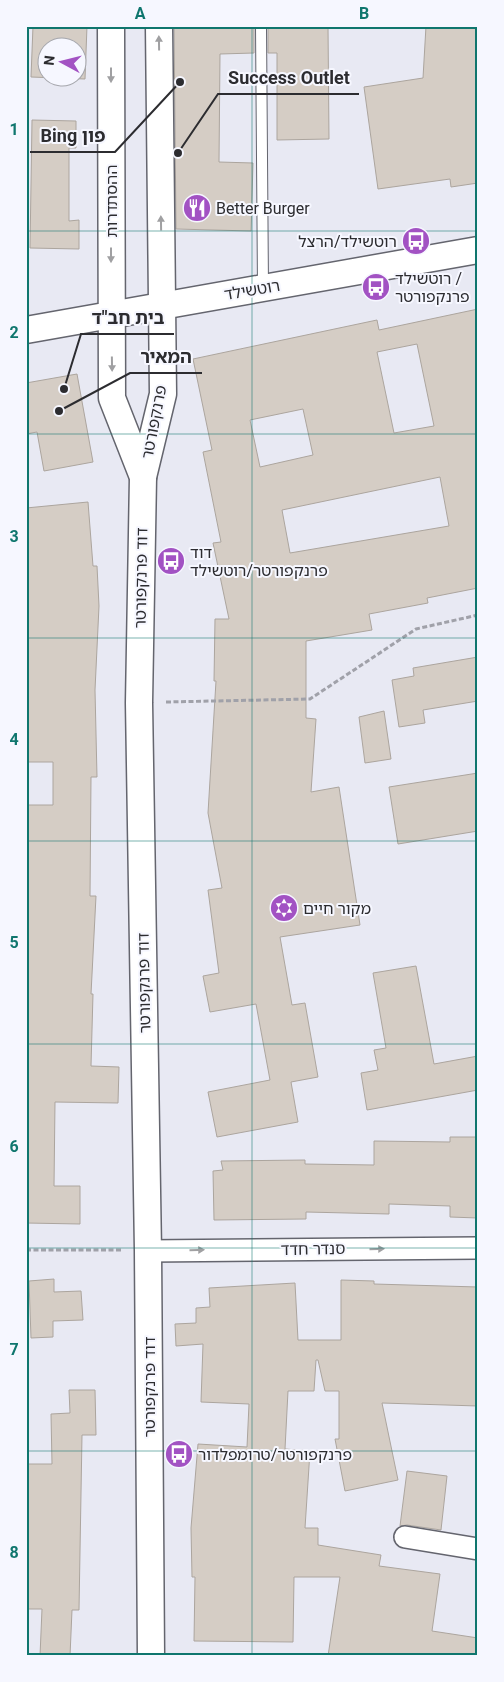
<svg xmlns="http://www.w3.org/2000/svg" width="504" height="1682" font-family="Roboto,'Noto Sans Hebrew',sans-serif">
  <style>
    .building { fill: #d5cdc5; stroke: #aca59e; fill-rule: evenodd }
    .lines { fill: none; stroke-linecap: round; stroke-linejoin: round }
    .service-casing { stroke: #64656e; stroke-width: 12 }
    .minor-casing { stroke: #64656e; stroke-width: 24 }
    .tertiary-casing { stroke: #64656e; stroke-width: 29 }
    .path { stroke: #a0a1a9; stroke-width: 3; stroke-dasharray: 5 2.5; stroke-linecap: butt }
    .service { stroke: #fff; stroke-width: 10 }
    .minor { stroke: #fff; stroke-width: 21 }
    .tertiary { stroke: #fff; stroke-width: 26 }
    .oneway { fill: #a0a0a2 }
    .grid { fill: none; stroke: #0f766e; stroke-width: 1; stroke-opacity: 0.55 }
    .labels { text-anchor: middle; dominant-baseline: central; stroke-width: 4; stroke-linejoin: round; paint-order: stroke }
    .street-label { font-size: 16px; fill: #2c2c30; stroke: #f6f7ff }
    .poi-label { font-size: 16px; fill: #2c2c30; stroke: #f6f7ff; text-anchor: start }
    .leader { fill: none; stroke: #2c2c30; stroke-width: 2 }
    .callout-dot { fill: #2c2c30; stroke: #f6f7ff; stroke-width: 2 }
    .callout-label { font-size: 18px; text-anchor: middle; font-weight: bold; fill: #2c2c30; stroke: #f6f7ff; stroke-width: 4; stroke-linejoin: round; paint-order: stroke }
    .neatline { fill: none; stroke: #0f766e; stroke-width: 2 }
    .grid-label { font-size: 16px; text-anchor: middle; font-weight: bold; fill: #0f766e }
  </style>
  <rect width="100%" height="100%" fill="#e8e9f3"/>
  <g class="building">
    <path d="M 33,26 L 87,26 L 85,79 L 31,77 ZM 48,48 L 78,48 L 78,78 L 48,78 Z"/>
    <polygon points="174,26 254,26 254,53 220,54 219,162 253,163 251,231 176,229"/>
    <polygon points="268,26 328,26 329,139 277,140 277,53 268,53"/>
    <polygon points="426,26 478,26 478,183 451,187 450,179 378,189 364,87 423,78"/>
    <polygon points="32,120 76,121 76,148 69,148 69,221 79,220 79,249 30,248"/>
    <path d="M 478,309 L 478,588 L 427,598 L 428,603 L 369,614 L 372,630 L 306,641 L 306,718 L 316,719 L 311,792 L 339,787 L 360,925 L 280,937 L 292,1005 L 305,1003 L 318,1077 L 291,1082 L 298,1122 L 217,1137 L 208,1092 L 270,1080 L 256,1004 L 210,1012 L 203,976 L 219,973 L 208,890 L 222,888 L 208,813 L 216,681 L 214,681 L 215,619 L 229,619 L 213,543 L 221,542 L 203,452 L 212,450 L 193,359 L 377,320 L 379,330 ZM 417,344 L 434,426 L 394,433 L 377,352 ZM 303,409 L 313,455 L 260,467 L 250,420 ZM 440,477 L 449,526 L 290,553 L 282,510 Z"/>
    <polygon points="77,374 93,462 44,471 37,432 26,434 26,383"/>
    <polygon points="88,502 93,566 97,566 99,606 95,690 97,777 91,777 90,896 96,896 91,994 93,994 91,1066 119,1067 118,1103 55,1102 54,1186 80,1186 80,1224 26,1223 26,805 53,805 53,762 26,762 26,508"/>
    <polygon points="478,657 478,701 423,710 425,723 399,727 392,680 414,676 413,668"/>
    <polygon points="384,711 391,759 365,763 359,717"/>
    <polygon points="478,773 478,831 398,844 389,787"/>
    <polygon points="416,966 434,1064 478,1056 478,1090 367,1110 361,1073 378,1070 374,1050 386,1048 373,973"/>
    <polygon points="450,1137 478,1137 478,1218 450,1217 450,1206 389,1204 389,1214 306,1212 306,1219 214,1220 213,1171 223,1170 221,1161 305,1160 305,1164 374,1165 374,1141 450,1142"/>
    <polygon points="54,1279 54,1292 81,1291 83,1320 53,1321 53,1337 31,1338 29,1281"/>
    <polygon points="341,1280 374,1281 374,1284 478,1287 478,1406 382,1403 398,1480 345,1491 335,1439 339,1439 339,1391 325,1391 318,1360 316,1360 314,1391 288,1391 285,1449 310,1451 305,1528 318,1528 318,1545 381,1555 379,1566 440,1574 432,1631 478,1638 478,1656 328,1656 340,1577 294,1577 293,1642 194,1641 195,1577 192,1577 191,1528 198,1444 247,1447 249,1404 201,1402 203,1344 176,1346 175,1324 196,1323 196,1308 210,1307 209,1288 295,1283 298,1340 341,1340"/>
    <polygon points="69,1390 95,1390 96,1435 82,1435 79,1610 72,1610 70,1656 40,1656 42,1609 26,1609 26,1464 52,1464 51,1414 70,1413"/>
    <polygon points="407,1471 447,1476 441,1530 407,1525 400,1526"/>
  </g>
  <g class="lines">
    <defs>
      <polyline id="service" points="261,26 263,288"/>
      <g id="minor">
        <polyline points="148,1251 478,1248"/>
        <polyline points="405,1537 478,1549"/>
      </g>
      <g id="tertiary">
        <polyline points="111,26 112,398 143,477 139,703 148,1251 151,1656"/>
        <polyline points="26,330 478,250"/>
        <polyline points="143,477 163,394 159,26"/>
      </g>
    </defs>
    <use href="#service" class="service-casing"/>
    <use href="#minor" class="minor-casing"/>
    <use href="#tertiary" class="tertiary-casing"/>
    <g class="path">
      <polyline points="166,702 310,699 416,629 478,615"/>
      <polyline points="26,1250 123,1250"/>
    </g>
    <use href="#service" class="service"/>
    <use href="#minor" class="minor"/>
    <use href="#tertiary" class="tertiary"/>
  </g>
  <defs><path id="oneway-solid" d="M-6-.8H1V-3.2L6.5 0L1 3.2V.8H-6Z" transform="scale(1.25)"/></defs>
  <g class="oneway">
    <use href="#oneway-solid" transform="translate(159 43) rotate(-91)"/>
    <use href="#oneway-solid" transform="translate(111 75) rotate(90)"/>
    <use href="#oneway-solid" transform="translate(161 223) rotate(-91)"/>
    <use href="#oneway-solid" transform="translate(111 255) rotate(90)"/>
    <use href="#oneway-solid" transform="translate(112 364) rotate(89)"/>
    <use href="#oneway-solid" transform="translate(377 1249) rotate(-1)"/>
    <use href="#oneway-solid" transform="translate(197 1250) rotate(-1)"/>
  </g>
  <path class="grid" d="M 252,26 L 252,1656M 26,231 L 478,231M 26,434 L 478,434M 26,638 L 478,638M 26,841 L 478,841M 26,1044 L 478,1044M 26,1248 L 478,1248M 26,1451 L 478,1451"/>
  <defs>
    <symbol id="restaurant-disc" viewBox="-11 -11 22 22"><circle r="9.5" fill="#a252c3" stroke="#f6f7ff"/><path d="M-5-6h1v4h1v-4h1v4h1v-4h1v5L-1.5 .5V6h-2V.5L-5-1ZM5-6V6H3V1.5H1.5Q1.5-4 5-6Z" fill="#fff"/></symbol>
    <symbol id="bus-disc" viewBox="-11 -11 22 22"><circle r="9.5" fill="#a252c3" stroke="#f6f7ff"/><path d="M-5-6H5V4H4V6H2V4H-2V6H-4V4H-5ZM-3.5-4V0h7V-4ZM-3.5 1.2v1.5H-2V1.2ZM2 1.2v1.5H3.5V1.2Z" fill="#fff"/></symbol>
    <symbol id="synagogue-disc" viewBox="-11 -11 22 22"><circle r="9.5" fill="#a252c3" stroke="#f6f7ff"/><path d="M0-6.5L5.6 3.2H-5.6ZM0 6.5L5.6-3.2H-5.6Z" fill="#fff"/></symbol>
  </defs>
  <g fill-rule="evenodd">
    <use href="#restaurant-disc" x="181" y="192" width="32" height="32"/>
    <use href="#bus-disc" x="400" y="225" width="32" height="32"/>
    <use href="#bus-disc" x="360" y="271" width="32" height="32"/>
    <use href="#bus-disc" x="155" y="545" width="32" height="32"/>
    <use href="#synagogue-disc" x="268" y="892" width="32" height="32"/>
    <use href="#bus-disc" x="163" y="1438" width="32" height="32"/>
  </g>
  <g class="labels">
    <g class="street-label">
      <text transform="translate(111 201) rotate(-90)">ההסתדרות</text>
      <text transform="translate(252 290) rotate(-10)">רוטשילד</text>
      <text transform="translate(154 422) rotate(-79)">פרנקפורטר</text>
      <text transform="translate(141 578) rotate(-89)">דוד פרנקפורטר</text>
      <text transform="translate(144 983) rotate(-91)">דוד פרנקפורטר</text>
      <text transform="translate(313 1249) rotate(-1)">סנדר חדד</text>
      <text transform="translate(149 1387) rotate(-90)">דוד פרנקפורטר</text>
    </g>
    <g class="poi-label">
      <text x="216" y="208">Better Burger</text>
      <text x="397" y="241" text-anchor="end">רוטשילד/הרצל</text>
      <text x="395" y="278">רוטשילד /<tspan x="395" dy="18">פרנקפורטר</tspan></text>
      <text x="190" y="552">דוד<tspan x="190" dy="18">פרנקפורטר/רוטשילד</tspan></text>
      <text x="303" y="908">מקור חיים</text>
      <text x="198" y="1454">פרנקפורטר/טרומפלדור</text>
    </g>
  </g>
  <path class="leader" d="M178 153L218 94H359M180 82L115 152H30M64 389L81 334H174M59 411L130 373H202"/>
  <g class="callout-dot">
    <circle cx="178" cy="153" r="5"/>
    <circle cx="180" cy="82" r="5"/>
    <circle cx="64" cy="389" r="5"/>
    <circle cx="59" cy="411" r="5"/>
  </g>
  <g class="callout-label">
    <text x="289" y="84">Success Outlet</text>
    <text x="73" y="142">Bing פון</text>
    <text x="128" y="324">בית חב"ד</text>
    <text x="166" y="363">המאיר</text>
  </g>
  <rect width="504" height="1682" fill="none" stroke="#f6f7ff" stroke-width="55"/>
  <g transform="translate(62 62) rotate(277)"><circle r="24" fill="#f6f7ff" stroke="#a5a6ac"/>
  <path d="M0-4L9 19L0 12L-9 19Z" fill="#a252c3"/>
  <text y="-8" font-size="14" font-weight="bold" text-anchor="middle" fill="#2c2c30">N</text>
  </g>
  <rect x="28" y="28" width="448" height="1626" class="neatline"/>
  <g class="grid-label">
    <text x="140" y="19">A</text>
    <text x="364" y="19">B</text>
    <text x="14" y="135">1</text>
    <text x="14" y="338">2</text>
    <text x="14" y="542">3</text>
    <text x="14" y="745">4</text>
    <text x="14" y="948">5</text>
    <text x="14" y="1152">6</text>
    <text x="14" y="1355">7</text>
    <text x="14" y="1558">8</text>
  </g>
</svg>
